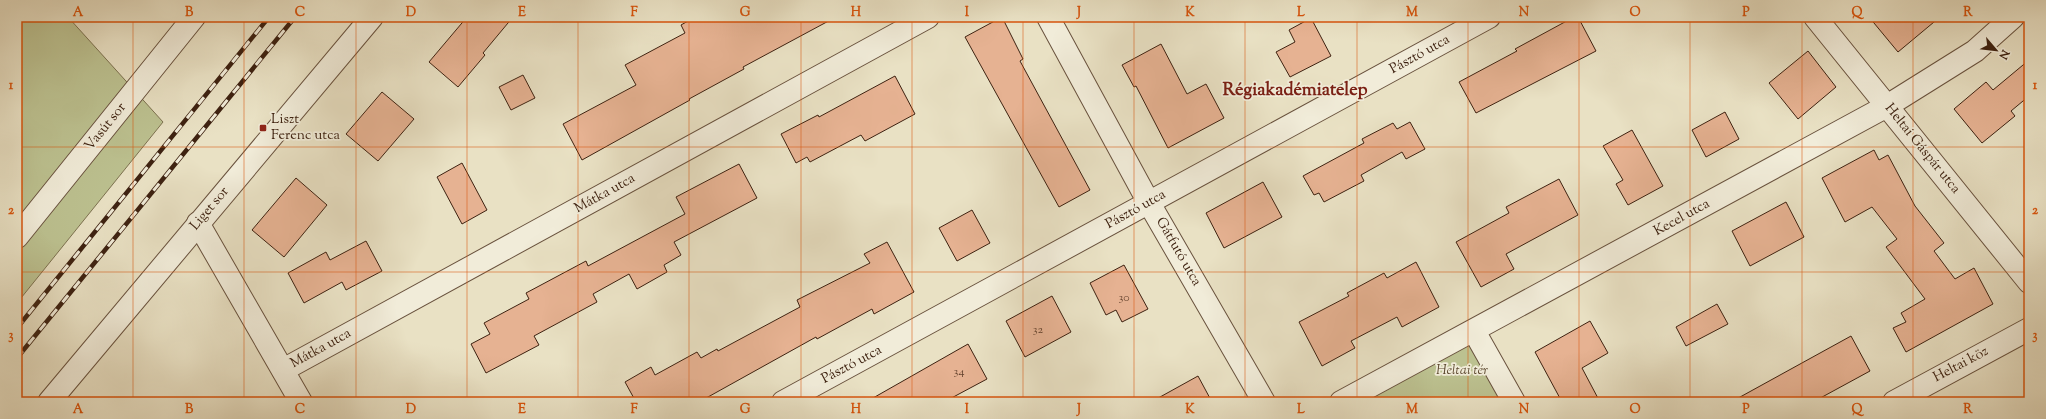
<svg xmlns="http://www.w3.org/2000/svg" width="2046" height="419" font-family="'Sorts Mill Goudy',serif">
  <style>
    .green { fill: #bcc190; stroke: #7d7250 }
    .building { fill: #e6b292; stroke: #3e2211 }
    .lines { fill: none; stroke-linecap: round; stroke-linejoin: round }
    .minor-casing { stroke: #69523e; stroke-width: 24 }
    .minor { stroke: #f1ecd9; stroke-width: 22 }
    .rail-casing { stroke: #3e2211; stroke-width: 4.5 }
    .rail { stroke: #f1ecd9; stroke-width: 3; stroke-dasharray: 9; stroke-linecap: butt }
    .grid { fill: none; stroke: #d7540c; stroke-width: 1; stroke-opacity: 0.55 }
    .poi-dot { fill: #8f2418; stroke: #f1ecd9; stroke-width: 1.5 }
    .labels { text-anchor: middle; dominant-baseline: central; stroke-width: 3.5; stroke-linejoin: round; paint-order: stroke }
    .number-label { font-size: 12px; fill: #684631 }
    .street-label { font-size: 14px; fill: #3e2211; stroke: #f1ecd9 }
    .poi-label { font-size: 14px; fill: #3e2211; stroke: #f1ecd9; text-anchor: start }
    .park-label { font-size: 14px; font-style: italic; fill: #5e4a31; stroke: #f1ecd9 }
    .district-label { font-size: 18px; font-weight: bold; fill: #7a1f14; stroke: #f1ecd9 }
    .neatline { fill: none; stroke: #d7540c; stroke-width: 1.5 }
    .grid-label { font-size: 13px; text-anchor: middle; font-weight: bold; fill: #d7540c }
  </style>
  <rect width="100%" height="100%" fill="#e9e1c4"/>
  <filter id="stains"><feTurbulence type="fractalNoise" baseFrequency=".005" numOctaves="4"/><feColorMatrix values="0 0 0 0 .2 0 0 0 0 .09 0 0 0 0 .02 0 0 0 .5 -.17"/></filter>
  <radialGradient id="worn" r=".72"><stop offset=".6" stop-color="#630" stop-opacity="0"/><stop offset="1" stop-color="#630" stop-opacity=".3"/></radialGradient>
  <g class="green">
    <polygon points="17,17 68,17 163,122 17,303"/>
    <polygon points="1474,331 1514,402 1341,402"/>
  </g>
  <g class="building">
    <polygon points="467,17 513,17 483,53 485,55 458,87 429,62"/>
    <polygon points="695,17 836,17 743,67 744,69 689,99 690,100 582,160 563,124 636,85 625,65 685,33 681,25"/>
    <polygon points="1002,17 1023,59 1020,61 1090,190 1059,207 965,37"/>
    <polygon points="1574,17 1578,17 1596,51 1476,113 1459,82 1517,51 1515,49"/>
    <polygon points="1869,17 1940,17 1898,52"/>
    <polygon points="1311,18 1331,56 1290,77 1276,52 1295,42 1289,30"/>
    <polygon points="1161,44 1187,94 1206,84 1224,118 1168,148 1136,86 1134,87 1122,65"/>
    <polygon points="1808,51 1836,87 1798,119 1769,83"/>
    <polygon points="2029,60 2029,96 2011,111 2015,116 1982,143 1954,109 1986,82 1993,90"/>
    <polygon points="523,75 535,98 511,110 499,87"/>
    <polygon points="895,76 915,114 865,141 861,135 810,162 807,157 796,163 781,134 818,115 819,117"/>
    <polygon points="382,92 414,119 378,161 346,134"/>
    <polygon points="1725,112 1739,139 1706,157 1692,130"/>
    <polygon points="1410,122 1425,149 1406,159 1402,152 1361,175 1364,181 1324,202 1319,193 1314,195 1303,176 1364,143 1362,139 1393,123 1397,129"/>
    <polygon points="1632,130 1663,186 1628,205 1616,184 1623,180 1603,146"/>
    <polygon points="1874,150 1879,160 1888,155 1915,206 1944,243 1934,251 1955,279 1974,268 1993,304 1906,352 1893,328 1906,322 1901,313 1925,299 1886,247 1897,239 1872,207 1845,222 1822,178"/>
    <polygon points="462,163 487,210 462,224 437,177"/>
    <polygon points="739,164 757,198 674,242 681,255 664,265 667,272 637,289 629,274 593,294 597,302 534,336 539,345 486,373 471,344 490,334 484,323 529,299 526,293 586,261 588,266 685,214 676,197"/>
    <polygon points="296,178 327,205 284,257 252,230"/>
    <polygon points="1559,179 1578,215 1506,254 1514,269 1481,287 1456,242 1509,213 1506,207"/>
    <polygon points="1263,182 1282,217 1224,248 1206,213"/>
    <polygon points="1786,202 1804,237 1750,266 1732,231"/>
    <polygon points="972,210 990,243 957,261 939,228"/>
    <polygon points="366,241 382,271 346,290 342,282 304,303 288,273 326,252 330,260"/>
    <polygon points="887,242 914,292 874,314 872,309 817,339 816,337 699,402 636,402 625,382 651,367 655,375 697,352 701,358 717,349 718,351 800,307 797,300 870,263 864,254"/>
    <polygon points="1416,262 1439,307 1402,327 1397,317 1351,341 1355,348 1322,366 1299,322 1349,296 1347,293 1384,273 1387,278"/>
    <polygon points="1124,265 1148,309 1122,322 1116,310 1106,315 1090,283"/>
    <polygon points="1052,296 1071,332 1025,357 1006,321"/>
    <polygon points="1717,304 1728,324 1686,346 1676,327"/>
    <polygon points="1590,321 1608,353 1582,368 1600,402 1562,402 1535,352"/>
    <polygon points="1851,336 1870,371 1813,402 1731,402"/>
    <polygon points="968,344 987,379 944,402 866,402"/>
    <polygon points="1198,376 1212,402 1151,402"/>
  </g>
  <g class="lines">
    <defs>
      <g id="minor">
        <polyline points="1048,17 1149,203 1264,402"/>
        <polyline points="1815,17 2029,282"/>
        <polyline points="198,223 301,402"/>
        <polyline points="17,237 194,17"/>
        <polyline points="1474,331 1514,402"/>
        <polyline points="283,370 928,17"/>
        <polyline points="49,402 372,17"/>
        <polyline points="783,402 1489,17"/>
        <polyline points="1341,402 1887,106 1975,51 2013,17"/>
        <polyline points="1894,402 2029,329"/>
      </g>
    </defs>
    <use href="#minor" class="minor-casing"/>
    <use href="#minor" class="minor"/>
    <defs>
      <g id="rail">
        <polyline points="17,328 269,17"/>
        <polyline points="17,358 295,17"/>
      </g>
    </defs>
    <use href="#rail" class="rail-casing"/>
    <use href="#rail" class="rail"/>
  </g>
  <path class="grid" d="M 133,17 L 133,402M 244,17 L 244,402M 356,17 L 356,402M 467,17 L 467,402M 578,17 L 578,402M 689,17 L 689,402M 801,17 L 801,402M 912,17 L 912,402M 1023,17 L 1023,402M 1134,17 L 1134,402M 1245,17 L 1245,402M 1357,17 L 1357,402M 1468,17 L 1468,402M 1579,17 L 1579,402M 1690,17 L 1690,402M 1802,17 L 1802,402M 1913,17 L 1913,402M 17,147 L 2029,147M 17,272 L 2029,272"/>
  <rect class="poi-dot" x="259" y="124" width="8" height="8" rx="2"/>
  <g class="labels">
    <g class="number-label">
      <text x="1124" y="298">30</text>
      <text x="1038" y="330">32</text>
      <text x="959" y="372">34</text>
    </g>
    <g class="street-label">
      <text transform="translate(1420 55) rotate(-29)">Pásztó utca</text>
      <text transform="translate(106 127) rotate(-51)">Vasút sor</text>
      <text transform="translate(1922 149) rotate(51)">Heltai Gáspár utca</text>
      <text transform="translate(605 194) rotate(-29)">Mátka utca</text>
      <text transform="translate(210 209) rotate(-50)">Liget sor</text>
      <text transform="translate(1136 210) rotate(-29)">Pásztó utca</text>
      <text transform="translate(1682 218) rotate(-29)">Kecel utca</text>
      <text transform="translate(1178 252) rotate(60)">Gátfutó utca</text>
      <text transform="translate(321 349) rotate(-29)">Mátka utca</text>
      <text transform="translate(852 365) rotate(-28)">Pásztó utca</text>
      <text transform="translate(1961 365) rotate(-28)">Heltai köz</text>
    </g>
    <g class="poi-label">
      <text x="271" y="120">Liszt<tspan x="271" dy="16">Ferenc utca</tspan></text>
    </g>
    <g class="park-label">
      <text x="1462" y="371">Heltai tér</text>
    </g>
    <g class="district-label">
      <text x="1295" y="91">Régiakadémiatelep</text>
    </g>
  </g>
  <rect width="2046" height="419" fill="none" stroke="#e9e1c4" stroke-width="44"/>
  <g transform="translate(1996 50) rotate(118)" stroke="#f1ecd9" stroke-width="3" paint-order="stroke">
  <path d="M0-3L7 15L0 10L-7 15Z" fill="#3e2211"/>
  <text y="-6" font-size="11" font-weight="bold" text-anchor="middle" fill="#3e2211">N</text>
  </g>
  <rect x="22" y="22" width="2002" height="375" class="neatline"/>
  <g class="grid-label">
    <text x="78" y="16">A</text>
    <text x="189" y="16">B</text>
    <text x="300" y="16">C</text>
    <text x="411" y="16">D</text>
    <text x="522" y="16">E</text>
    <text x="634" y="16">F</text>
    <text x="745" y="16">G</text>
    <text x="856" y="16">H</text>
    <text x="967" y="16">I</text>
    <text x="1079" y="16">J</text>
    <text x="1190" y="16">K</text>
    <text x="1301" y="16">L</text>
    <text x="1412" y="16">M</text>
    <text x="1524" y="16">N</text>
    <text x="1635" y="16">O</text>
    <text x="1746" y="16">P</text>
    <text x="1857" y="16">Q</text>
    <text x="1968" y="16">R</text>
    <text x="11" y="89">1</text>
    <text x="2035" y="89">1</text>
    <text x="11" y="214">2</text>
    <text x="2035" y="214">2</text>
    <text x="11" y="339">3</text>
    <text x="2035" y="339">3</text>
    <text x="78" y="413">A</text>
    <text x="189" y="413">B</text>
    <text x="300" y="413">C</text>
    <text x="411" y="413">D</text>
    <text x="522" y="413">E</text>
    <text x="634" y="413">F</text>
    <text x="745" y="413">G</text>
    <text x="856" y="413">H</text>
    <text x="967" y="413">I</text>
    <text x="1079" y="413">J</text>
    <text x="1190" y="413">K</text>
    <text x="1301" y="413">L</text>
    <text x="1412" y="413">M</text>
    <text x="1524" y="413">N</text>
    <text x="1635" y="413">O</text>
    <text x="1746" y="413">P</text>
    <text x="1857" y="413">Q</text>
    <text x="1968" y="413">R</text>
  </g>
  <rect width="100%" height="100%" filter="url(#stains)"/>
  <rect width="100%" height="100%" fill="url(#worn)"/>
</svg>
